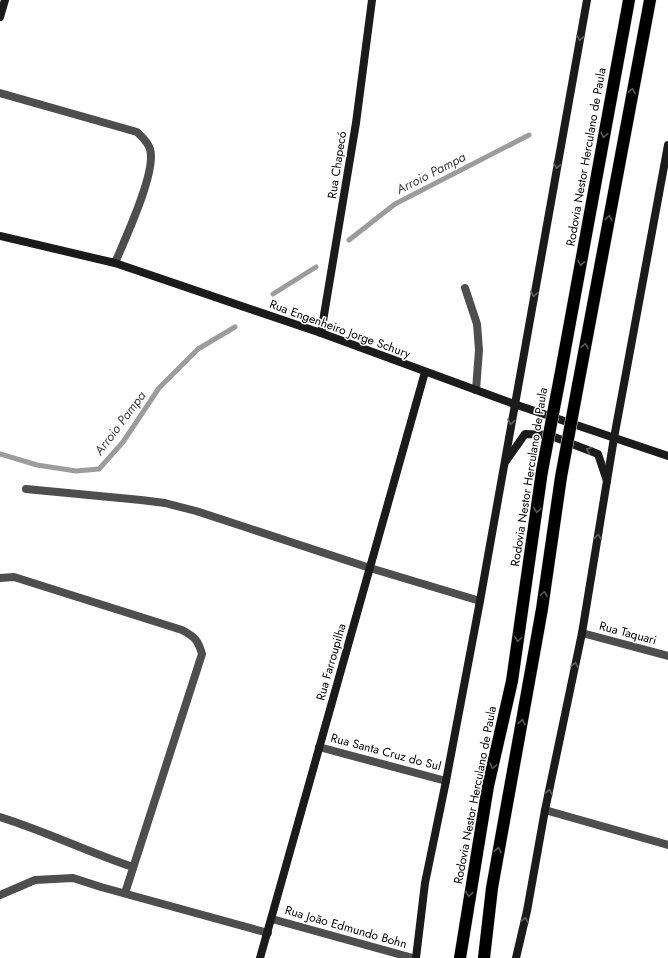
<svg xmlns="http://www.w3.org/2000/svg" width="668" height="958" font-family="Jost,sans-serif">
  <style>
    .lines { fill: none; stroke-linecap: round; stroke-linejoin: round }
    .stream { stroke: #9c9c9c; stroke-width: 5 }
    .highway-casing { stroke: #dbdbdb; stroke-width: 13 }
    .lane { stroke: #4e4e4e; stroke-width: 8 }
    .street { stroke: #4e4e4e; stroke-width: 8 }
    .secondary { stroke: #1b1b1b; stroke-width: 8 }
    .highway { stroke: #000; stroke-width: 12 }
    .highway-bridge-casing { stroke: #dbdbdb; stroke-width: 13; stroke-linecap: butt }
    .highway-bridge { stroke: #000; stroke-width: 12 }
    .oneway { stroke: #5f5f5f }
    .oneway2 { stroke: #595959 }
    .labels { text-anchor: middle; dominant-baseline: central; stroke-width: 3; stroke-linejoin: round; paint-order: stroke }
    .street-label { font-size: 12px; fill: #000; stroke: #fff }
    .water-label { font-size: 13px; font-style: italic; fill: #3d3d3d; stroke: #fff }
  </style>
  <rect width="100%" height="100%" fill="#fff"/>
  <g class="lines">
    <g class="stream">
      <polyline points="349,240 395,204 529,135"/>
      <polyline points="273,294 316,267"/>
      <polyline points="0,454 37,465 76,471 99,469 123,442 159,388 198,349 235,327"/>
    </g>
    <defs>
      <g id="highway">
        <polyline points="560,377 629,0"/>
        <polyline points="578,385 650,0"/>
        <polyline points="460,958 488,786 512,681 542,471"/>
        <polyline points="484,958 492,888 542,609 561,477"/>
      </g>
    </defs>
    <use href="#highway" class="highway-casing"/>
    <g class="lane">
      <polyline points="465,288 477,324 479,350 476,390"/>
      <path d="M 0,578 L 14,577 L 182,630 C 195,637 198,640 202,654 L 125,893"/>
      <path d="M 0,817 C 45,831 88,852 133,867"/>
      <polyline points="0,895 35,880 73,878 101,887 268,933"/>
    </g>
    <g class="street">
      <path d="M 0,93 L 137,132 C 142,137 148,142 150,149 C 157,171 125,239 115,263"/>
      <polyline points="26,489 141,500 165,503 196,511 370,568 480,601"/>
      <polyline points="582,633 668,656"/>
      <polyline points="319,747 446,781"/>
      <polyline points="545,810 668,845"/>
      <polyline points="272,919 413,958"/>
    </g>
    <g class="secondary">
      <polyline points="0,17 5,0"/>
      <polyline points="0,236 115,263 321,333 514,404 668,456"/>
      <polyline points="321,333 356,123 372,0"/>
      <polyline points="506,461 525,434 549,435 598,454 607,481"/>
      <polyline points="260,958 425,372"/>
      <polyline points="416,958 425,883 446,781 480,601 587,0"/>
      <polyline points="516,958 527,911 545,810 582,633 614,438 668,145"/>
    </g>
    <use href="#highway" class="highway"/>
    <defs>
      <g id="highway-bridge">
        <polyline points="542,471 560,377"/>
        <polyline points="561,477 578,385"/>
      </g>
    </defs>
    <use href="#highway-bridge" class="highway-bridge-casing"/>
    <use href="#highway-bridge" class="highway-bridge"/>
  </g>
  <defs><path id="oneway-chevron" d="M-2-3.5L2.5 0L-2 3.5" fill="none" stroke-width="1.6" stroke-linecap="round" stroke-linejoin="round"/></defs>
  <g class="oneway">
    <use href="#oneway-chevron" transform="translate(580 38) rotate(100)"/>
    <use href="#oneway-chevron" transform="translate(557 166) rotate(100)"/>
    <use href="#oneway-chevron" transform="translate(534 294) rotate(100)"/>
    <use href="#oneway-chevron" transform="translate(511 422) rotate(100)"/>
    <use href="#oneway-chevron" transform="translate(589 450) rotate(-159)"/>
    <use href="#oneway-chevron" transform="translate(598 537) rotate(-81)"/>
    <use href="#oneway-chevron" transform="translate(575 665) rotate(-78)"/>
    <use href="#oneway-chevron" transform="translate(549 792) rotate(-78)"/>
    <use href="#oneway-chevron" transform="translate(525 920) rotate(-77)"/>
  </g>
  <g class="oneway2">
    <use href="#oneway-chevron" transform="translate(632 91) rotate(-79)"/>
    <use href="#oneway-chevron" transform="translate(604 135) rotate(100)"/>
    <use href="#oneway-chevron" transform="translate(609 218) rotate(-80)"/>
    <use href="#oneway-chevron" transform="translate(581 263) rotate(100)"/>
    <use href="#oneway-chevron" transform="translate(585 346) rotate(-80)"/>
    <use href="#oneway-chevron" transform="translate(537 510) rotate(98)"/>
    <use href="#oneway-chevron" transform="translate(544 594) rotate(-82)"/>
    <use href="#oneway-chevron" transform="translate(518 639) rotate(98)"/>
    <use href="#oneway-chevron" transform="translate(522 722) rotate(-80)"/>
    <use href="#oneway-chevron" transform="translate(493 766) rotate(103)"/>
    <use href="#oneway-chevron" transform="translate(498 850) rotate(-80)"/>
    <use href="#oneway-chevron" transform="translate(469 894) rotate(99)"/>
  </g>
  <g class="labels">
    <g class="street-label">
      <text transform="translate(586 157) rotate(-80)">Rodovia Nestor Herculano de Paula</text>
      <text transform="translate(337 165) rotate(-81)">Rua Chapecó</text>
      <text transform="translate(340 329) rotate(20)">Rua Engenheiro Jorge Schury</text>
      <text transform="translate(529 477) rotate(-81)">Rodovia Nestor Herculano de Paula</text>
      <text transform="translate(628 633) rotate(15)">Rua Taquari</text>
      <text transform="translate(331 662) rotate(-74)">Rua Farroupilha</text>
      <text transform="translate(386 752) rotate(15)">Rua Santa Cruz do Sul</text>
      <text transform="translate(475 795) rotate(-79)">Rodovia Nestor Herculano de Paula</text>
      <text transform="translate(346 927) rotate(16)">Rua João Edmundo Bohn</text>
    </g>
    <g class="water-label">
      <text transform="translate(431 173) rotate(-27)">Arroio Pampa</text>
      <text transform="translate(120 423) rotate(-53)">Arroio Pampa</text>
    </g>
  </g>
</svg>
